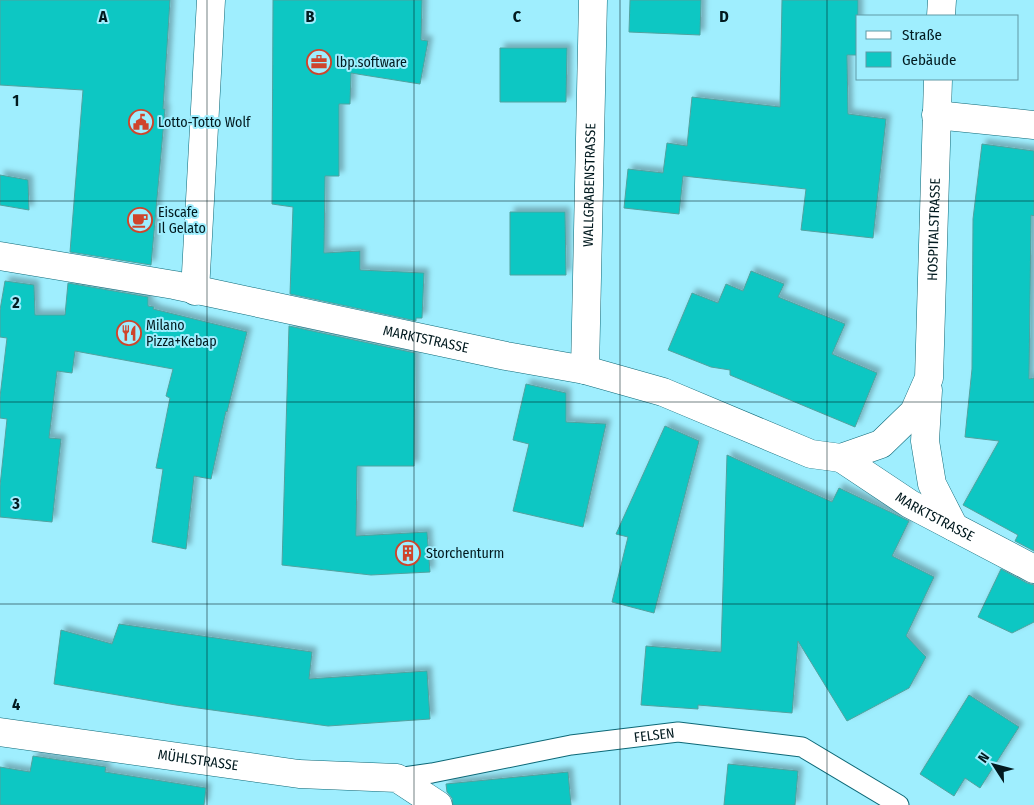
<svg xmlns="http://www.w3.org/2000/svg" width="1034" height="805" font-family="'Fira Sans Condensed',sans-serif">
  <style>
    .building { fill: #0ec7c3; stroke: #51a29f; filter: url(#shadow) }
    .lines { fill: none; stroke-linecap: round; stroke-linejoin: round }
    .lane-casing { stroke: #0d6877; stroke-width: 21 }
    .street-casing { stroke: #0d6877; stroke-width: 29 }
    .lane { stroke: #fff; stroke-width: 19 }
    .street { stroke: #fff; stroke-width: 28 }
    .grid { fill: none; stroke: #021a1f; stroke-width: 1; stroke-opacity: 0.55 }
    .labels { text-anchor: middle; dominant-baseline: central; stroke-width: 4; stroke-linejoin: round; paint-order: stroke }
    .poi-label { font-size: 14px; fill: #021a1f; stroke: #9feefe; text-anchor: start }
    .street-label { font-size: 14px; fill: #021a1f; stroke: #9feefe }
    .grid-label { font-size: 16px; text-anchor: middle; font-weight: bold; fill: #021a1f; stroke: #9feefe; stroke-width: 4; stroke-linejoin: round; paint-order: stroke }
  </style>
  <defs>
    <filter id="shadow"><feDropShadow dx="4.5" dy="-4.5" stdDeviation="2.5" flood-color="#0004"/></filter>
  </defs>
  <rect width="100%" height="100%" fill="#9feefe"/>
  <g class="building">
    <polygon points="0,0 170,0 163,109 165,109 151,265 70,252 83,90 0,85"/>
    <polygon points="273,0 422,0 421,40 428,41 420,84 351,73 350,104 339,104 339,176 325,176 324,253 360,251 360,270 424,273 422,318 416,318 416,321 290,294 293,207 272,204"/>
    <polygon points="630,0 701,0 700,35 629,32"/>
    <polygon points="782,0 858,0 858,55 847,55 848,114 886,119 873,238 801,230 806,189 683,176 679,214 624,208 628,169 663,173 667,143 687,146 692,97 780,107"/>
    <polygon points="500,48 567,48 566,102 500,102"/>
    <polygon points="982,144 1034,151 1034,216 1031,215 1029,379 1034,378 1034,551 1015,541 1018,535 963,505 999,441 965,437 972,369 973,219"/>
    <polygon points="0,175 28,180 29,210 0,205"/>
    <polygon points="510,212 565,212 566,275 510,275"/>
    <polygon points="751,271 784,284 778,297 845,324 832,354 877,373 855,427 730,375 730,370 711,367 668,350 692,293 718,303 726,284 743,291"/>
    <polygon points="5,281 34,285 35,315 65,315 68,283 148,297 148,306 154,307 153,309 247,332 227,412 226,411 211,479 194,476 186,549 152,542 163,469 156,468 170,398 166,396 173,369 75,351 72,373 57,371 49,438 61,439 52,522 0,517 0,486 7,419 0,418 0,397 7,338 0,337 0,310"/>
    <polygon points="289,326 415,353 414,466 357,466 356,536 427,532 430,572 371,575 282,565"/>
    <polygon points="526,384 566,393 566,422 606,424 583,527 513,511 529,444 513,440"/>
    <polygon points="665,426 699,441 654,613 612,602 628,537 616,534"/>
    <polygon points="727,455 832,502 839,488 909,521 892,556 934,577 906,636 926,657 909,688 847,721 798,641 792,713 698,705 698,709 641,705 646,646 721,652"/>
    <polygon points="1001,569 1027,583 1034,585 1034,622 1012,633 978,617"/>
    <polygon points="119,624 312,652 309,679 427,671 430,719 328,726 176,705 54,684 61,630 112,644"/>
    <polygon points="969,695 1019,727 980,788 965,778 954,796 920,774"/>
    <polygon points="33,756 106,767 105,772 206,788 204,805 0,805 0,767 30,772"/>
    <polygon points="728,764 798,771 795,805 724,805"/>
    <polygon points="568,772 571,805 453,805 452,798 447,792 446,784"/>
  </g>
  <g class="lines">
    <defs>
      <g id="lane">
        <path id="s1" d="M 397,778 L 432,773 L 571,745 L 678,732 L 802,747 L 899,805"/>
      </g>
      <g id="street">
        <polyline points="941,16 942,0"/>
        <polyline points="936,115 1034,125"/>
        <path id="s2" d="M 0,256 L 174,285 L 506,356 L 585,370 L 663,392 L 811,454 L 841,458 L 881,444 L 914,412 L 929,378 L 938,79"/>
        <polyline points="195,291 211,0"/>
        <path id="s3" d="M 585,370 L 593,0"/>
        <polyline points="928,390 925,441 932,484 954,527"/>
        <path id="s4" d="M 841,458 L 910,504 L 1034,569"/>
        <path id="s5" d="M 0,732 L 299,774 L 397,778 L 438,805"/>
      </g>
    </defs>
    <use href="#lane" class="lane-casing"/>
    <use href="#street" class="street-casing"/>
    <use href="#lane" class="lane"/>
    <use href="#street" class="street"/>
  </g>
  <path class="grid" d="M 207,0 L 207,805M 414,0 L 414,805M 620,0 L 620,805M 827,0 L 827,805M 0,201 L 1034,201M 0,402 L 1034,402M 0,604 L 1034,604"/>
  <defs>
    <symbol id="office-ring" viewBox="-11 -11 22 22"><circle r="9.5" fill="#9feefe" stroke="#cf442b" stroke-width="1.5"/><path d="M-6-3h4V-5.5h4V-3h4V5H-6ZM-1-4.5V-3h2v-1.5ZM-6 0V1H6V0Z" fill="#cf442b"/></symbol>
    <symbol id="civic-ring" viewBox="-11 -11 22 22"><circle r="9.5" fill="#9feefe" stroke="#cf442b" stroke-width="1.5"/><path d="M-.6-6.5H3V-4.5H.6V-3L4-1V1h2V6H-6V1h2V-1L-.6-3ZM-1.2 2.5V6h2.4V2.5Z" fill="#cf442b"/></symbol>
    <symbol id="cafe-ring" viewBox="-11 -11 22 22"><circle r="9.5" fill="#9feefe" stroke="#cf442b" stroke-width="1.5"/><path d="M-5.5-4.5H6V0H3Q3 3.5 0 3.5H-2.5Q-5.5 3.5-5.5 0ZM3-3.2v2h1.7v-2ZM-6 4.5H4V6H-6Z" fill="#cf442b"/></symbol>
    <symbol id="restaurant-ring" viewBox="-11 -11 22 22"><circle r="9.5" fill="#9feefe" stroke="#cf442b" stroke-width="1.5"/><path d="M-5-6h1v4h1v-4h1v4h1v-4h1v5L-1.5 .5V6h-2V.5L-5-1ZM5-6V6H3V1.5H1.5Q1.5-4 5-6Z" fill="#cf442b"/></symbol>
    <symbol id="building-ring" viewBox="-11 -11 22 22"><circle r="9.5" fill="#9feefe" stroke="#cf442b" stroke-width="1.5"/><path d="M-4-6H4V6H1V3H-1V6H-4ZM-2.5-4.3h1.7v1.8h-1.7ZM.8-4.3h1.7v1.8H.8ZM-2.5-1h1.7V.8h-1.7ZM.8-1h1.7V.8H.8Z" fill="#cf442b"/></symbol>
  </defs>
  <g fill-rule="evenodd">
    <use href="#office-ring" x="305" y="48" width="28" height="28"/>
    <use href="#civic-ring" x="127" y="108" width="28" height="28"/>
    <use href="#cafe-ring" x="126" y="206" width="28" height="28"/>
    <use href="#restaurant-ring" x="115" y="319" width="28" height="28"/>
    <use href="#building-ring" x="394" y="539" width="28" height="28"/>
  </g>
  <g class="labels">
    <g class="poi-label">
      <text x="336" y="62">lbp.software</text>
      <text x="158" y="122">Lotto-Totto Wolf</text>
      <text x="158" y="212">Eiscafe<tspan x="158" dy="16">Il Gelato</tspan></text>
      <text x="146" y="325">Milano<tspan x="146" dy="16">Pizza+Kebap</tspan></text>
      <text x="426" y="553">Storchenturm</text>
    </g>
    <g class="street-label">
      <text stroke="none"><textPath href="#s3" startOffset="185">WALLGRABENSTRASSE</textPath></text>
      <text stroke="none"><textPath href="#s2" startOffset="1142">HOSPITALSTRASSE</textPath></text>
      <text stroke="none"><textPath href="#s2" startOffset="434">MARKTSTRASSE</textPath></text>
      <text stroke="none"><textPath href="#s4" startOffset="111">MARKTSTRASSE</textPath></text>
      <text stroke="none"><textPath href="#s1" startOffset="261">FELSEN</textPath></text>
      <text stroke="none"><textPath href="#s5" startOffset="200">MÜHLSTRASSE</textPath></text>
    </g>
  </g>
  <g class="grid-label">
    <text x="103" y="22">A</text>
    <text x="310" y="22">B</text>
    <text x="517" y="22">C</text>
    <text x="724" y="22">D</text>
    <text x="16" y="106">1</text>
    <text x="16" y="308">2</text>
    <text x="16" y="509">3</text>
    <text x="16" y="710">4</text>
  </g>
  <rect x="856" y="15" width="162" height="65" fill="#9feefe" stroke="#6099a5"/>
  <rect x="866" y="31" width="25" height="8" fill="#ffffff" stroke="#6099a5"/>
  <text x="902" y="40" font-size="15" fill="#021a1f">Straße</text>
  <rect x="866" y="52" width="25" height="15" fill="#0ec7c3" stroke="#6099a5"/>
  <text x="902" y="65" font-size="15" fill="#021a1f">Gebäude</text>
  <g transform="translate(994 765) rotate(306)" stroke="#9feefe" stroke-width="4" paint-order="stroke">
  <path d="M0-4L9 19L0 12L-9 19Z" fill="#021a1f"/>
  <text y="-8" font-size="14" font-weight="bold" text-anchor="middle" fill="#021a1f">N</text>
  </g>
</svg>
